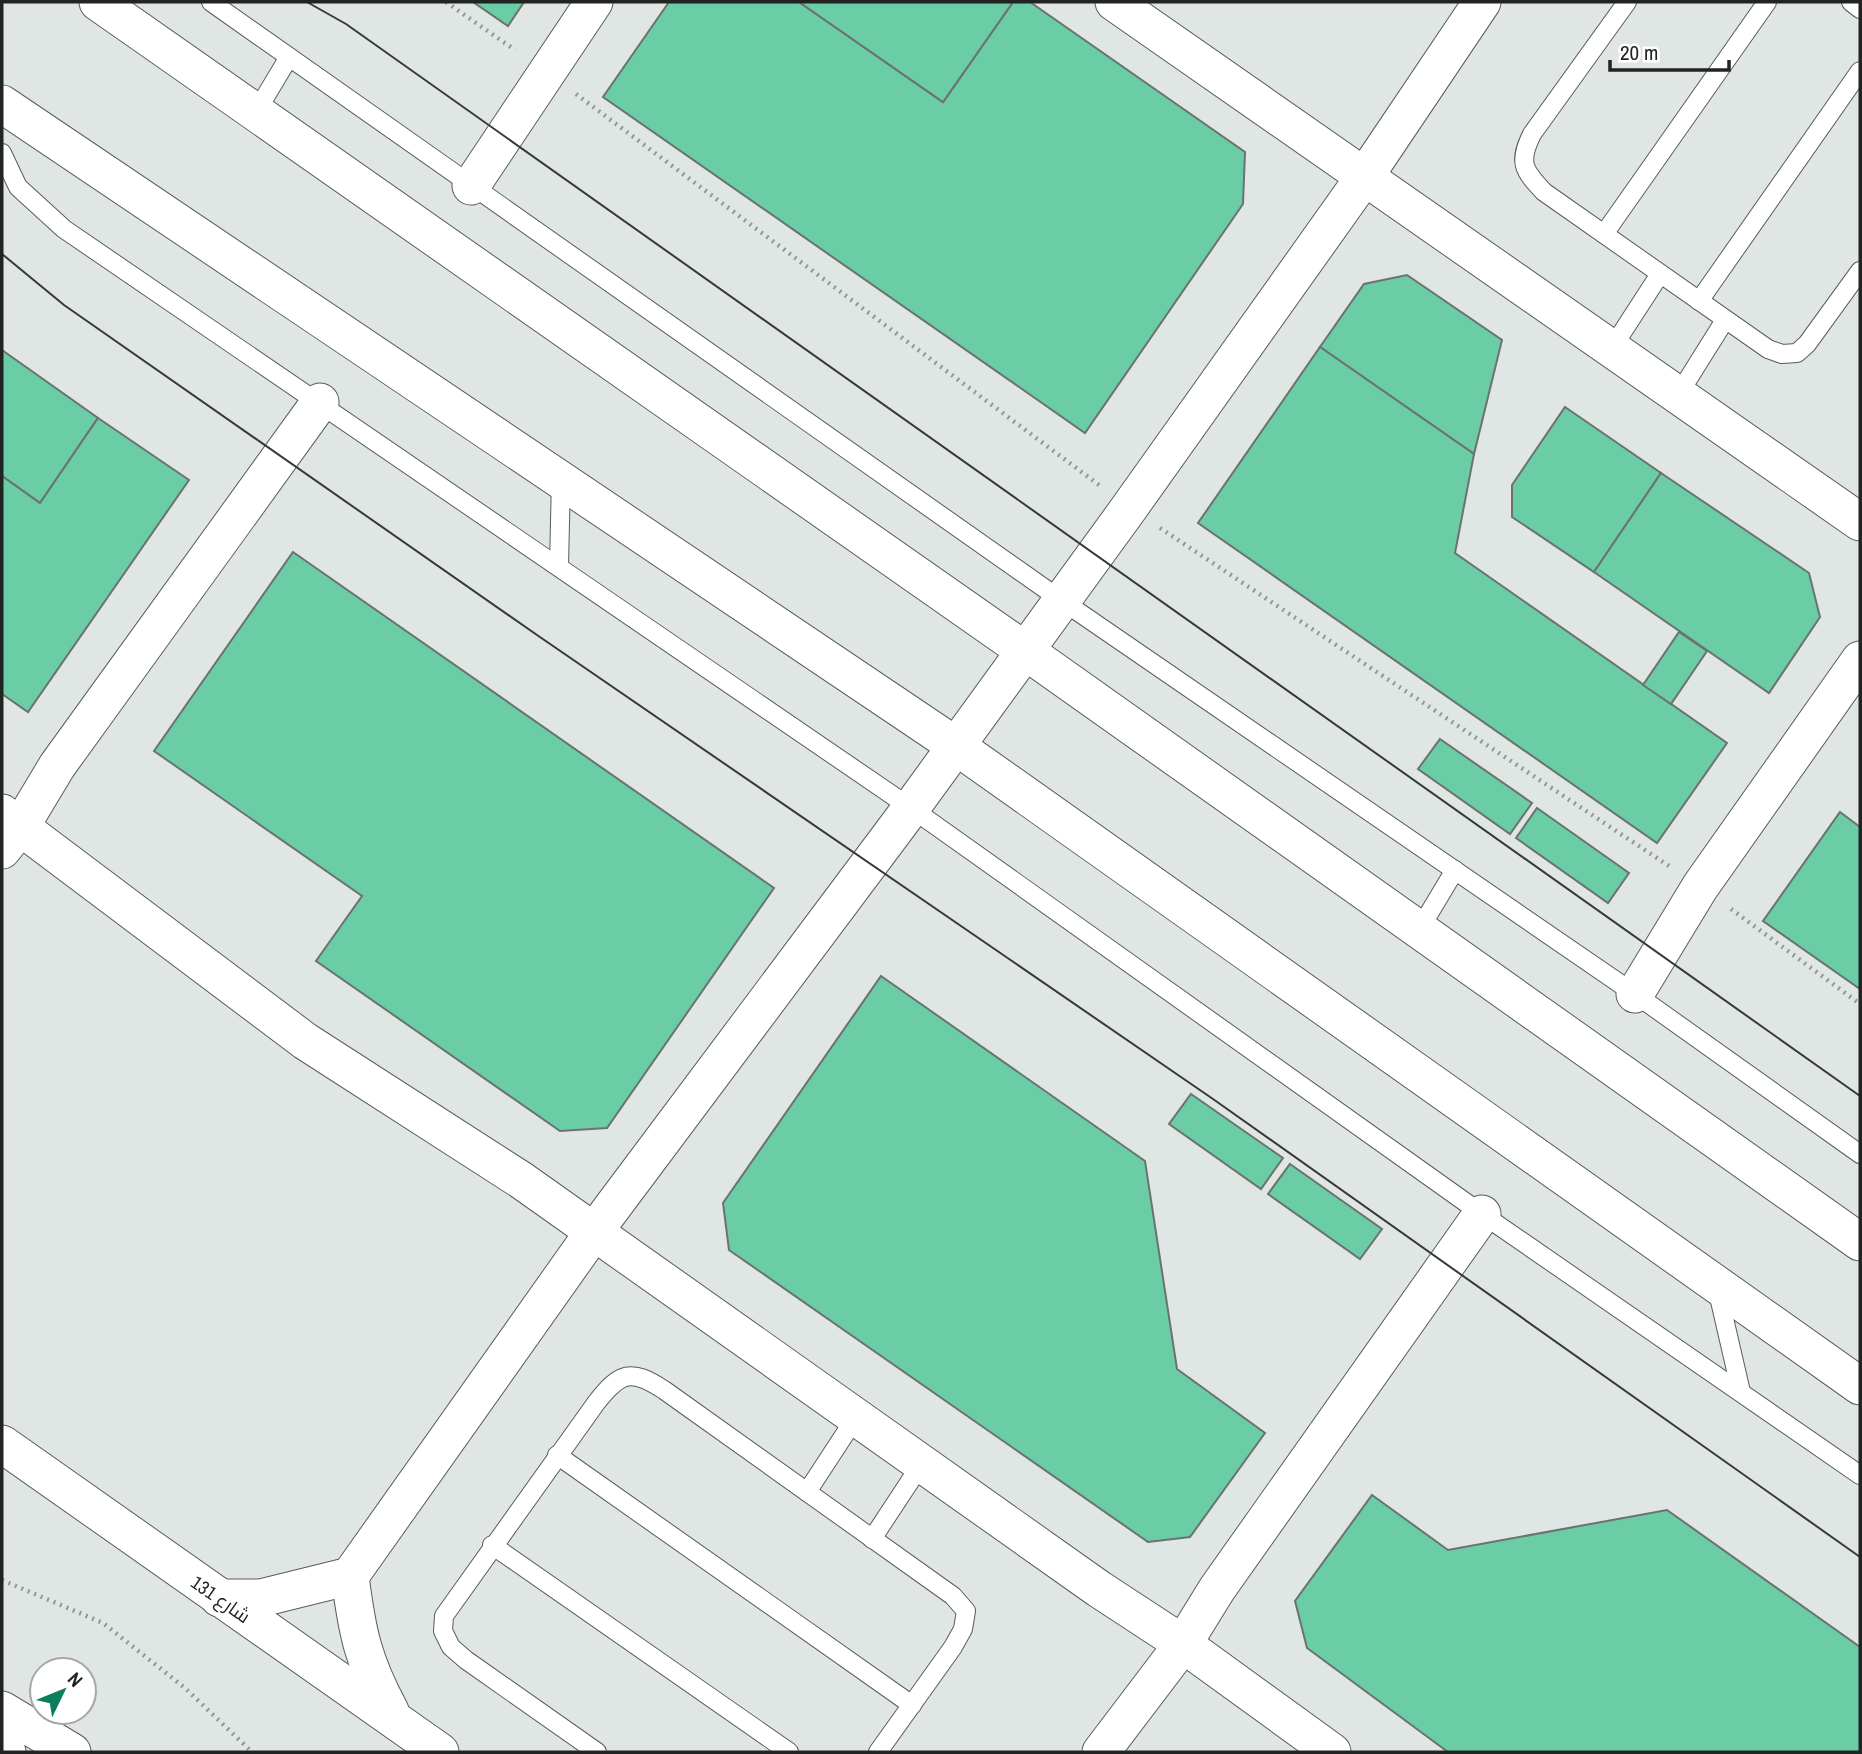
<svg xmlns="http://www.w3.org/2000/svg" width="1862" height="1754" font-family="'Archivo Narrow',Cairo,sans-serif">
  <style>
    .building { fill: #6acda6; stroke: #6c726f; stroke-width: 2 }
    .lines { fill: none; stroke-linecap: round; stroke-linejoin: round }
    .service-casing { stroke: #585d5b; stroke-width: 20 }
    .minor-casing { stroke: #585d5b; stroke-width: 39 }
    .path { stroke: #939795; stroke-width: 4.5; stroke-dasharray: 2 5; stroke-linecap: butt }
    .service { stroke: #fff; stroke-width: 18 }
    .minor { stroke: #fff; stroke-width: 37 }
    .tram { stroke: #363937; stroke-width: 2 }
    .labels { text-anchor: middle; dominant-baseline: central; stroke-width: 6; stroke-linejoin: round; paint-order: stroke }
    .street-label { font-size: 19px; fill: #212422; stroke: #fff }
  </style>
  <rect width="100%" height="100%" fill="#e0e6e3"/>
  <g class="building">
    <polygon points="473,2 524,2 508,26"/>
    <polygon points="669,2 799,2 943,102 1013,2 1030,2 1245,152 1243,204 1085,433 603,97"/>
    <polygon points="799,2 1013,2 943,102"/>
    <polygon points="1407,275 1502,340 1474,454 1320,347 1364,284"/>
    <polygon points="1320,347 1474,454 1455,553 1727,743 1657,843 1198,523"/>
    <polygon points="2,350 98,418 40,503 2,476"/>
    <polygon points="1565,407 1661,473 1594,572 1512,517 1512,485"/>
    <polygon points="98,418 189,480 28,712 2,694 2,476 40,503"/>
    <polygon points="1661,473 1809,573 1820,617 1769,693 1594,572"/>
    <polygon points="293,552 774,888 607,1128 560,1131 316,961 362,896 154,751"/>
    <polygon points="1679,632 1707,651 1671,704 1643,685"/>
    <polygon points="1440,739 1532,803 1510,834 1418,769"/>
    <polygon points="1537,808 1629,873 1608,903 1516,838"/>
    <polygon points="1840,812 1860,827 1860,989 1763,921"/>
    <polygon points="881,976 1145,1161 1177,1369 1265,1433 1190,1537 1148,1542 729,1250 723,1203"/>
    <polygon points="1191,1094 1283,1158 1261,1189 1169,1124"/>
    <polygon points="1290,1164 1382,1229 1360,1259 1268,1194"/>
    <polygon points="1372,1495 1448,1550 1667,1510 1860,1647 1860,1752 1448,1752 1307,1648 1295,1601"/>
  </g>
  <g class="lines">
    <defs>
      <g id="service">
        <polyline points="211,2 1061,600 1635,994 1860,1154"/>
        <path d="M 1627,2 L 1532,134 C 1518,162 1523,170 1544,192 L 1768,349 L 1782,354 L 1797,353 L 1807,344 L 1860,271"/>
        <polyline points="1851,2 1860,9"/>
        <polyline points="256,112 289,57"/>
        <polyline points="2,153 18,187 64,229 911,808 1482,1214 1860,1475"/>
        <polyline points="1604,234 1767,2"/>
        <polyline points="1699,301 1860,71"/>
        <polyline points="1612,348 1660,274"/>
        <polyline points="1678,395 1725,320"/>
        <polyline points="559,566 561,478"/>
        <polyline points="1419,930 1455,870"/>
        <polyline points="1717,1288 1741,1392"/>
        <polyline points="557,1455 912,1705"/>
        <polyline points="807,1492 856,1417"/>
        <polyline points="872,1539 922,1463"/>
        <polyline points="492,1545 789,1752"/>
        <path d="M 597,1752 L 466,1660 L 451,1647 L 443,1631 L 444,1616 L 596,1403 C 620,1372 631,1368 664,1390 L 953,1596 L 966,1611 L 963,1629 L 953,1647 L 878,1752"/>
      </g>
      <g id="minor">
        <polyline points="98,2 1024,650 1860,1242"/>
        <polyline points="1114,2 1860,522"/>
        <polyline points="2,104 956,746 1860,1386"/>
        <polyline points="471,186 594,2"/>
        <polyline points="2,813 305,1041 521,1180 1099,1589 1183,1644 1332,1752"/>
        <polyline points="2,850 21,826 57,766 320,402"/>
        <polyline points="1635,994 1700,887 1860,660"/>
        <polyline points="2,1444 440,1752"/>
        <path d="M 350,1576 C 357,1632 363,1661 390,1711"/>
        <polyline points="219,1598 261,1598 350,1576 593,1233 911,808 1129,508 1365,176 1482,2"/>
        <polyline points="2,1710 72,1752"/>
        <polyline points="2,1748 7,1752"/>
        <polyline points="1101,1752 1183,1644 1217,1589 1482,1214"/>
      </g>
    </defs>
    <use href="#service" class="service-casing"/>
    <use href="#minor" class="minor-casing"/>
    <g class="path">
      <polyline points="446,2 515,50"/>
      <polyline points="576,94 1099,485"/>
      <polyline points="1160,528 1669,866"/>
      <polyline points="1731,909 1860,1004"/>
      <polyline points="2,1580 103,1623 185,1688 252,1752"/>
    </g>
    <use href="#service" class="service"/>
    <use href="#minor" class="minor"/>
    <g class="tram">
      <polyline points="307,2 346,24 1860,1096"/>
      <polyline points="2,254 64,305 537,635 1213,1099 1860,1557"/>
    </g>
  </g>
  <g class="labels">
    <g class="street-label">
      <text transform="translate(221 1599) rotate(35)">شارع 131</text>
    </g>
  </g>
  <rect width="1862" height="1754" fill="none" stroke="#212422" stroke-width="7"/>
  <g transform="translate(63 1691) rotate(47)"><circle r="33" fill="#ffffff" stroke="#a6a7a7" stroke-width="2"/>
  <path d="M0-5L12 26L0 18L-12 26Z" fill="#097f5d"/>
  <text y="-10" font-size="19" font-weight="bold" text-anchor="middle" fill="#212422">N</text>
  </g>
  <path d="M1610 60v10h119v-10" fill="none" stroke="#212422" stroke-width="3.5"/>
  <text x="1620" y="60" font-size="21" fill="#212422" stroke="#ffffff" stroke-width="5" paint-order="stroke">20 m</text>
</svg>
